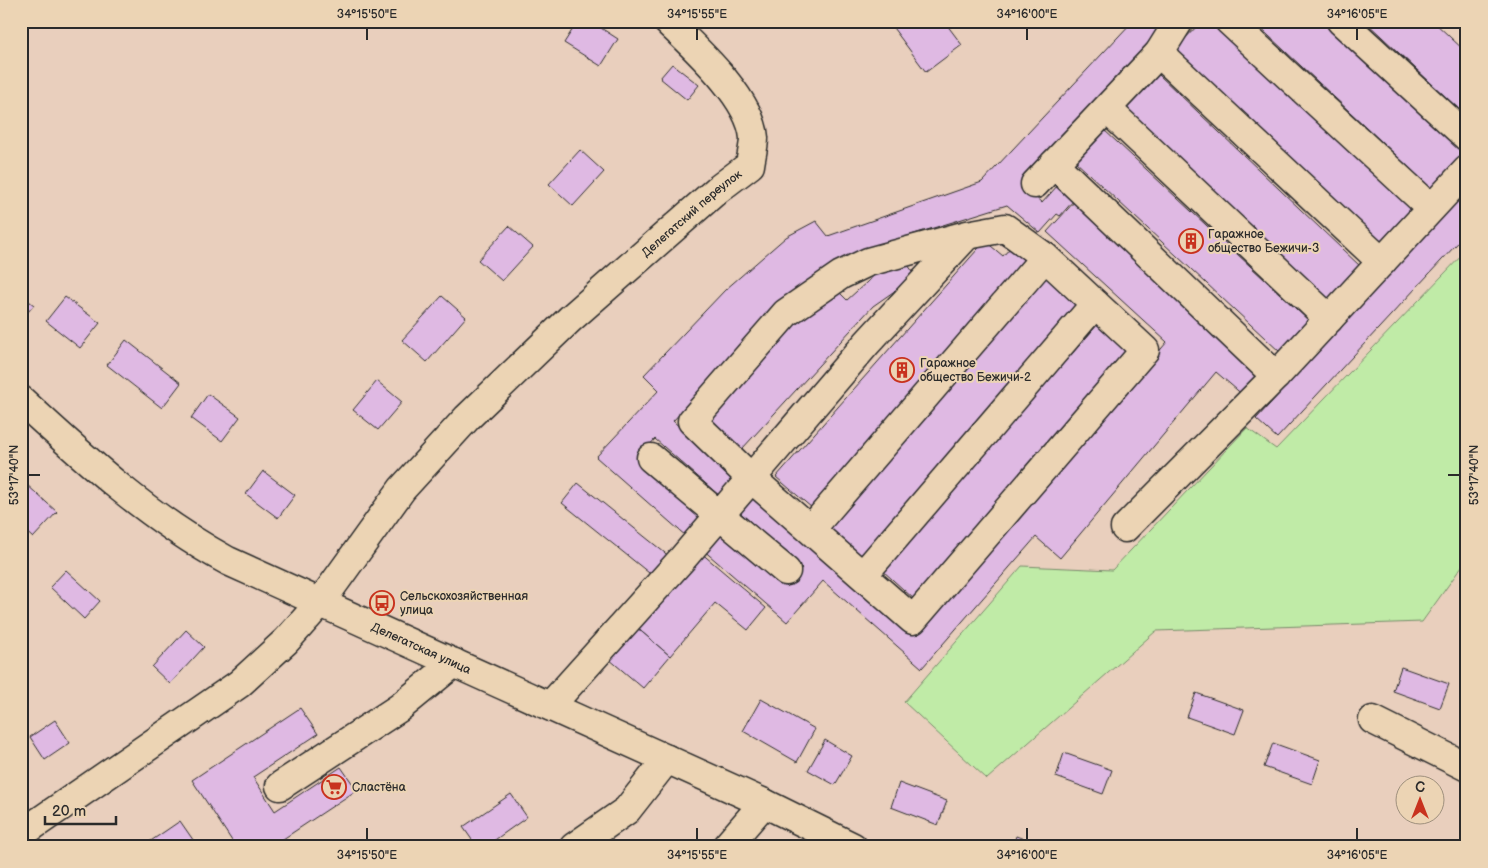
<svg xmlns="http://www.w3.org/2000/svg" width="1488" height="868" font-family="'Balsamiq Sans',sans-serif">
  <style>
    .green { fill: #c0eba7; stroke: #768b69 }
    .building { fill: #dfb9e3; stroke: #2b2b2b }
    .lines { fill: none; stroke-linecap: round; stroke-linejoin: round }
    .minor-casing { stroke: #2b2b2b; stroke-width: 31 }
    .minor { stroke: #ecd4b4; stroke-width: 28 }
    .ticks { fill: none; stroke: #2b2b2b; stroke-width: 2 }
    .labels { text-anchor: middle; dominant-baseline: central; stroke-width: 4; stroke-linejoin: round; paint-order: stroke }
    .street-label { font-size: 12px; fill: #2b2b2b; stroke: #ecd4b4 }
    .poi-label { font-size: 12px; fill: #2b2b2b; stroke: #ecd4b4; text-anchor: start }
    .neatline { fill: none; stroke: #2b2b2b; stroke-width: 2 }
    .ticks-label { font-size: 12px; text-anchor: middle; fill: #2b2b2b }
  </style>
  <rect width="100%" height="100%" fill="#e9cfbd"/>
  <filter id="ink" filterUnits="userSpaceOnUse"><feTurbulence type="fractalNoise" baseFrequency=".02" numOctaves="2"/><feDisplacementMap in="SourceGraphic" scale="10" xChannelSelector="R" yChannelSelector="G"/><feConvolveMatrix kernelMatrix="1 2 1 2 8 2 1 2 1" color-interpolation-filters="sRGB"/></filter>
  <g filter="url(#ink)">
    <polygon class="green" points="1467,250 1467,559 1422,622 1156,631 987,779 904,702 1022,566 1112,570 1247,428 1276,449"/>
    <g class="building">
      <polygon points="578,21 590,21 618,39 601,66 564,43"/>
      <polygon points="888,21 944,21 962,45 926,72"/>
      <polygon points="1133,21 1168,21 1021,184 1042,203 1058,185 1074,200 1060,216 1057,214 1040,233 1007,205 895,240 835,264 777,306 673,421 738,480 722,498 655,439 637,459 704,519 687,537 596,457 659,390 644,375 725,290 786,237 816,221 828,236 982,182"/>
      <polygon points="1202,21 1213,21 1415,212 1383,246 1175,49"/>
      <polygon points="1253,21 1322,21 1463,153 1432,189"/>
      <polygon points="1365,21 1433,21 1467,53 1467,117"/>
      <polygon points="672,64 699,85 687,100 660,78"/>
      <polygon points="1158,74 1361,267 1328,300 1126,108"/>
      <polygon points="1103,129 1309,321 1280,352 1074,160"/>
      <polygon points="580,150 604,172 573,206 549,184"/>
      <polygon points="1467,191 1467,233 1277,438 1256,419"/>
      <polygon points="1076,200 1260,378 1244,396 1216,372 1060,558 1036,537 922,668 823,581 787,622 702,549 719,530 786,587 802,568 734,507 749,490 918,635 1167,342 1047,232"/>
      <polygon points="509,226 533,247 502,281 478,260"/>
      <polygon points="985,241 1003,256 1010,248 1027,263 812,508 776,477"/>
      <polygon points="905,261 916,276 873,306 742,449 708,418 796,317 838,291 847,300 877,273"/>
      <polygon points="1045,276 1081,307 864,559 828,528"/>
      <polygon points="21,295 34,305 21,320"/>
      <polygon points="442,296 466,317 427,362 402,340"/>
      <polygon points="65,297 100,323 80,348 46,321"/>
      <polygon points="1099,323 1132,352 915,600 882,570"/>
      <polygon points="126,340 181,383 162,408 107,365"/>
      <polygon points="377,381 402,402 378,430 353,410"/>
      <polygon points="208,394 240,417 222,441 191,418"/>
      <polygon points="263,471 295,495 278,518 246,494"/>
      <polygon points="578,483 670,557 654,577 562,503"/>
      <polygon points="26,484 57,512 33,538 21,527 21,488"/>
      <polygon points="700,552 766,608 748,630 715,603 670,656 636,627"/>
      <polygon points="66,570 100,601 84,619 50,587"/>
      <polygon points="636,627 670,656 643,688 609,659"/>
      <polygon points="186,630 204,647 170,684 152,667"/>
      <polygon points="1401,667 1449,684 1440,708 1393,691"/>
      <polygon points="1196,693 1244,710 1235,734 1187,717"/>
      <polygon points="761,699 815,729 797,762 743,731"/>
      <polygon points="300,708 318,734 253,777 275,811 341,767 357,790 271,847 236,847 192,780"/>
      <polygon points="55,720 70,743 45,760 30,737"/>
      <polygon points="825,740 852,756 835,785 808,770"/>
      <polygon points="1273,743 1320,760 1312,784 1264,767"/>
      <polygon points="1064,753 1112,770 1103,794 1056,777"/>
      <polygon points="899,783 947,801 938,825 891,807"/>
      <polygon points="511,794 527,817 485,847 477,847 463,827"/>
      <polygon points="180,821 198,847 142,847"/>
      <polygon points="1016,836 1045,847 1012,847"/>
    </g>
    <g class="lines">
      <defs>
        <g id="minor">
          <polyline points="1229,21 1431,208"/>
          <polyline points="1341,21 1467,137"/>
          <polyline points="1159,53 1382,262"/>
          <polyline points="1107,109 1329,319"/>
          <polyline points="1054,164 1276,376"/>
          <polyline points="1035,184 1159,53 1179,21"/>
          <path id="s1" d="M 21,400 C 87,461 149,518 228,561 L 764,803 L 853,847"/>
          <polyline points="651,458 786,571"/>
          <polyline points="1125,528 1276,376 1467,170"/>
          <polyline points="811,529 1045,257"/>
          <polyline points="863,575 1095,304"/>
          <polyline points="550,706 683,558 867,343 967,235 1005,228 1045,257 1145,350 913,620 751,478 692,421 786,313 841,275 868,262 967,235"/>
          <polyline points="1373,720 1467,767"/>
          <polyline points="280,786 399,708 454,663"/>
          <path id="s2" d="M 21,834 L 239,684 L 286,641 L 320,603 L 402,489 L 467,418 L 570,319 L 717,190 L 750,165 C 751,157 754,146 754,138 C 751,98 695,48 667,21"/>
          <polyline points="574,847 627,810 667,759"/>
          <polyline points="726,847 764,803"/>
        </g>
      </defs>
      <use href="#minor" class="minor-casing"/>
      <use href="#minor" class="minor"/>
    </g>
  </g>
  <path class="ticks" d="M 367,28 L 367,40M 697,28 L 697,40M 1027,28 L 1027,40M 1357,28 L 1357,40M 28,475 L 40,475M 1448,475 L 1460,475M 367,828 L 367,840M 697,828 L 697,840M 1027,828 L 1027,840M 1357,828 L 1357,840"/>
  <defs>
    <symbol id="building-ring" viewBox="-11 -11 22 22"><circle r="9.5" fill="#ecd4b4" stroke="#c8321e" stroke-width="1.5"/><path d="M-4-6H4V6H1V3H-1V6H-4ZM-2.5-4.3h1.7v1.8h-1.7ZM.8-4.3h1.7v1.8H.8ZM-2.5-1h1.7V.8h-1.7ZM.8-1h1.7V.8H.8Z" fill="#c8321e"/></symbol>
    <symbol id="bus-ring" viewBox="-11 -11 22 22"><circle r="9.5" fill="#ecd4b4" stroke="#c8321e" stroke-width="1.5"/><path d="M-5-6H5V4H4V6H2V4H-2V6H-4V4H-5ZM-3.5-4V0h7V-4ZM-3.5 1.2v1.5H-2V1.2ZM2 1.2v1.5H3.5V1.2Z" fill="#c8321e"/></symbol>
    <symbol id="supermarket-ring" viewBox="-11 -11 22 22"><circle r="9.5" fill="#ecd4b4" stroke="#c8321e" stroke-width="1.5"/><path d="M-6-5.5h2.5l.6 2H6L4.5 2H-2.5L-4.4-4H-6ZM-1.5 3.2a1.3 1.3 0 1 0 .1 0ZM3 3.2a1.3 1.3 0 1 0 .1 0Z" fill="#c8321e"/></symbol>
  </defs>
  <g fill-rule="evenodd">
    <use href="#building-ring" x="1177" y="227" width="28" height="28"/>
    <use href="#building-ring" x="888" y="356" width="28" height="28"/>
    <use href="#bus-ring" x="368" y="589" width="28" height="28"/>
    <use href="#supermarket-ring" x="320" y="773" width="28" height="28"/>
  </g>
  <g class="labels">
    <g class="street-label">
      <text stroke="none"><textPath href="#s2" startOffset="920">Делегатский переулок</textPath></text>
      <text stroke="none"><textPath href="#s1" startOffset="475">Делегатская улица</textPath></text>
    </g>
    <g class="poi-label">
      <text x="1208" y="234">Гаражное<tspan x="1208" dy="14">общество Бежичи-3</tspan></text>
      <text x="920" y="363">Гаражное<tspan x="920" dy="14">общество Бежичи-2</tspan></text>
      <text x="400" y="596">Сельскохозяйственная<tspan x="400" dy="14">улица</tspan></text>
      <text x="352" y="787">Сластёна</text>
    </g>
  </g>
  <rect width="1488" height="868" fill="none" stroke="#ecd4b4" stroke-width="55"/>
  <g transform="translate(1420 800)"><circle r="24" fill="#ecd4b4" stroke="#9f907d"/>
  <path d="M0-4L9 19L0 12L-9 19Z" fill="#c8321e"/>
  <text y="-8" font-size="14" font-weight="bold" text-anchor="middle" fill="#2b2b2b">С</text>
  </g>
  <path d="M45 816v8h71v-8" fill="none" stroke="#2b2b2b" stroke-width="2.5"/>
  <text x="52" y="816" font-size="15" fill="#2b2b2b" stroke="#ecd4b4" stroke-width="4" paint-order="stroke">20 m</text>
  <rect x="28" y="28" width="1432" height="812" class="neatline"/>
  <g class="ticks-label">
    <text x="367" y="18">34°15'50"E</text>
    <text x="697" y="18">34°15'55"E</text>
    <text x="1027" y="18">34°16'00"E</text>
    <text x="1357" y="18">34°16'05"E</text>
    <text transform="translate(14 475) rotate(-90)" y="4">53°17'40"N</text>
    <text transform="translate(1474 475) rotate(-90)" y="4">53°17'40"N</text>
    <text x="367" y="859">34°15'50"E</text>
    <text x="697" y="859">34°15'55"E</text>
    <text x="1027" y="859">34°16'00"E</text>
    <text x="1357" y="859">34°16'05"E</text>
  </g>
</svg>
